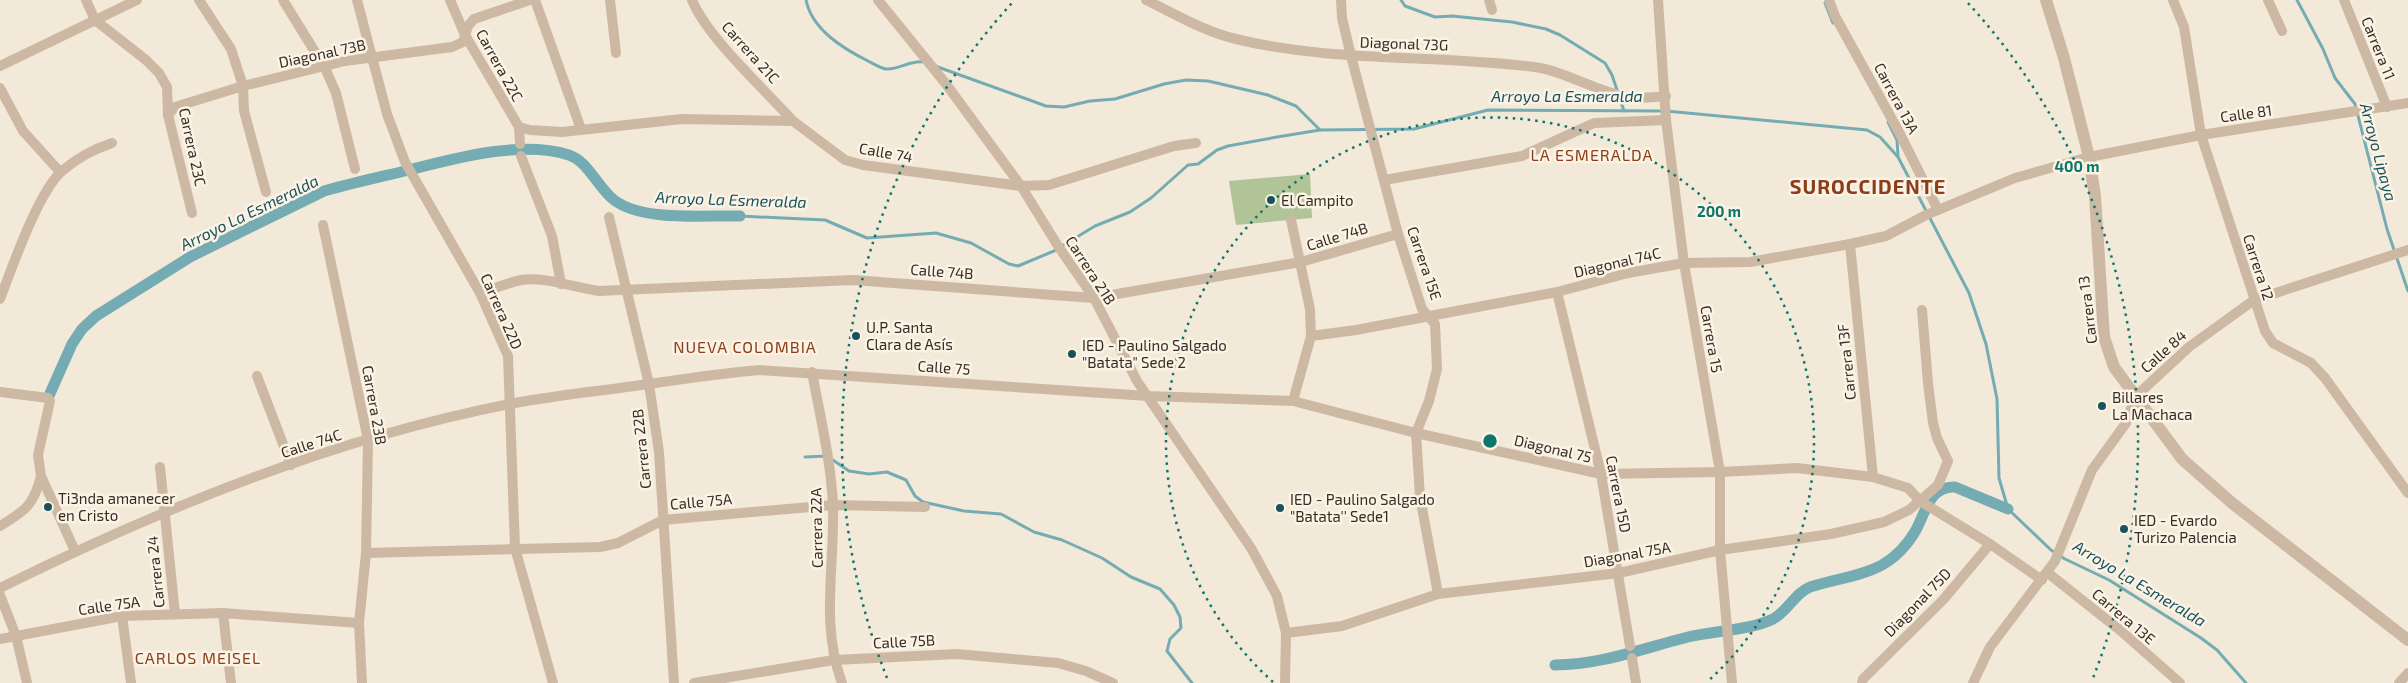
<svg xmlns="http://www.w3.org/2000/svg" width="2408" height="683" font-family="'Exo 2',sans-serif">
  <style>
    .green { fill: #b1c497 }
    .lines { fill: none; stroke-linecap: round; stroke-linejoin: round }
    .stream { stroke: #75acb3; stroke-width: 3 }
    .canal { stroke: #75acb3; stroke-width: 11 }
    .minor { stroke: #cdb9a3; stroke-width: 10 }
    .tertiary { stroke: #cdb9a3; stroke-width: 12 }
    .ring { fill: none; stroke: #0f766e; stroke-width: 2.5; stroke-dasharray: 2.5 5 }
    .poi-dot { fill: #18525c; stroke: #fbf3e5; stroke-width: 2 }
    .labels { text-anchor: middle; dominant-baseline: central; stroke-width: 5; stroke-linejoin: round; paint-order: stroke }
    .street-label { font-size: 15px; fill: #372d26; stroke: #fbf3e5 }
    .poi-label { font-size: 15px; fill: #372d26; stroke: #fbf3e5; text-anchor: start }
    .water-label { font-size: 16px; font-style: italic; fill: #18525c; stroke: #fbf3e5 }
    .neighbourhood-label { font-size: 16px; letter-spacing: 1px; fill: #8d3d18; stroke: #fbf3e5 }
    .district-label { font-size: 20px; font-weight: bold; letter-spacing: 1px; fill: #8d3d18; stroke: #fbf3e5 }
    .centre { fill: #0f766e; stroke: #fbf3e5; stroke-width: 2.5 }
    .ring-label { font-size: 15px; text-anchor: middle; font-weight: bold; fill: #0f766e; stroke: #fbf3e5; stroke-width: 5; stroke-linejoin: round; paint-order: stroke }
  </style>
  <rect width="100%" height="100%" fill="#f3e9d8"/>
  <polygon class="green" points="1310,174 1312,218 1236,225 1229,181"/>
  <g class="lines">
    <g class="stream">
      <path d="M 806,0 C 812,30 844,49 868,61 C 874,64 880,68 886,69 C 900,70 909,60 924,62"/>
      <polyline points="1401,0 1405,6 1435,17 1452,16 1512,22 1546,29 1560,35 1605,63 1612,75 1624,111"/>
      <polyline points="2297,0 2323,49 2335,78 2355,104 2387,229 2408,291"/>
      <polyline points="1825,3 1833,23"/>
      <polyline points="935,66 1046,106 1064,107 1090,101 1115,99 1164,84 1186,80 1208,81 1268,95 1296,106 1320,130"/>
      <polyline points="1888,122 1897,140 1898,156"/>
      <polyline points="740,216 825,220 867,238 936,233 971,243 1009,264 1018,266 1054,251 1095,226 1130,212 1151,198 1188,165 1198,164 1217,150 1228,146 1277,137 1320,130 1414,129 1488,110 1666,111 1867,130 1880,137 1898,157 1969,293 1986,344 1997,399 1999,478 2008,509 2051,550 2065,559 2109,580 2201,638 2217,650 2246,683"/>
      <polyline points="805,457 827,456 849,471 869,474 887,472 906,480 915,496 923,502 964,511 1001,514 1034,532 1062,540 1102,558 1131,577 1160,589 1174,605 1180,617 1181,628 1170,639 1167,651 1192,683"/>
    </g>
    <g class="canal">
      <path d="M 48,398 L 72,344 L 82,329 L 96,316 L 190,257 L 324,191 C 352,183 380,177 409,170 C 457,158 520,140 569,155 C 589,162 597,187 614,200 C 643,222 705,215 740,216"/>
      <path d="M 1555,665 C 1601,665 1644,648 1688,637 C 1713,631 1751,630 1773,619 C 1788,611 1795,593 1810,587 C 1833,579 1860,577 1882,565 C 1896,557 1908,544 1916,530 C 1926,511 1930,486 1955,487 L 2008,509"/>
    </g>
    <g class="minor">
      <polyline points="86,0 95,20 146,60 159,73 167,87 168,115 192,213"/>
      <polyline points="199,0 231,49 243,86 244,111 266,192"/>
      <polyline points="283,0 325,68 336,93 355,169"/>
      <polyline points="357,0 387,114 405,162 480,293 508,356 515,548 553,683"/>
      <polyline points="450,0 465,35 519,127 520,144"/>
      <polyline points="535,0 581,129"/>
      <polyline points="610,0 616,53"/>
      <path d="M 692,0 C 707,37 765,90 793,121"/>
      <polyline points="878,0 946,84 1021,186 1058,246 1094,298 1137,381 1251,548 1277,596 1286,633 1285,683"/>
      <path d="M 1146,0 C 1175,14 1205,32 1236,39 C 1334,63 1435,54 1534,67 C 1566,71 1596,92 1628,97 C 1640,99 1653,97 1666,96"/>
      <polyline points="1341,0 1342,18 1351,56 1398,234 1422,309 1435,324 1437,369 1429,401 1416,433 1420,497 1438,594"/>
      <polyline points="1489,0 1492,10"/>
      <polyline points="1658,0 1666,120 1684,263 1720,472 1720,550 1732,683"/>
      <polyline points="1829,0 1835,16 1899,132 1938,210"/>
      <polyline points="2173,0 2184,27 2201,135 2265,331 2273,343 2311,363 2325,378 2408,493"/>
      <polyline points="2268,0 2282,31"/>
      <polyline points="2344,0 2387,107"/>
      <polyline points="0,66 137,0"/>
      <polyline points="0,88 23,131 60,172"/>
      <polyline points="168,115 175,107 243,86 345,61 452,47 463,42 468,26 474,19 530,0"/>
      <polyline points="519,127 530,130 562,132 682,119 793,121 845,160 863,165 1021,186 1049,185 1174,146 1196,143"/>
      <polyline points="521,156 552,236 561,284"/>
      <polyline points="1384,180 1522,156 1594,123 1666,120"/>
      <polyline points="609,217 649,384 659,452 674,683"/>
      <polyline points="1291,220 1310,309 1311,336 1293,401"/>
      <polyline points="323,225 368,440 366,553 359,623 362,683"/>
      <polyline points="1850,244 1873,477"/>
      <polyline points="1557,292 1601,474 1630,646"/>
      <path d="M 480,293 C 493,289 507,283 521,280 C 543,276 576,288 599,291 L 853,280 L 1094,298 L 1301,262 L 1398,234"/>
      <path d="M 0,299 C 12,268 38,192 62,171 C 77,158 94,149 112,143"/>
      <polyline points="1311,336 1356,330 1557,292 1628,273 1684,263 1750,262 1850,244 1886,236 1926,215 2015,178 2089,157 2201,135 2408,103"/>
      <path d="M 812,372 C 820,416 831,461 833,505 C 835,567 820,623 842,683"/>
      <polyline points="257,376 291,465"/>
      <polyline points="0,392 48,398"/>
      <polyline points="50,401 38,455 41,476 75,551"/>
      <polyline points="160,467 175,614"/>
      <path d="M 0,526 C 25,511 34,505 41,476"/>
      <polyline points="366,553 600,547 618,543 663,520 833,505 925,507"/>
      <polyline points="2048,573 2121,631 2180,683"/>
      <path d="M 0,588 C 162,508 332,439 510,404 C 556,395 602,391 648,384 C 685,379 722,373 759,370 L 1148,396 L 1293,401 L 1416,433 L 1601,474 L 1720,472 L 1797,468 L 1873,477 L 1908,488 L 1920,501 L 1990,544 L 2042,580"/>
      <polyline points="0,595 16,636 27,683"/>
      <polyline points="223,613 231,683"/>
      <polyline points="122,616 131,683"/>
      <polyline points="1286,633 1342,626 1438,594 1619,573 1720,550 1831,534 1884,522 1909,510 1938,485 1948,461 1937,438 1933,423 1928,383 1922,310"/>
      <polyline points="0,639 122,616 223,613 359,623"/>
      <polyline points="1632,658 1636,683"/>
      <polyline points="694,683 834,660 957,654 1058,663 1086,671 1113,683"/>
      <polyline points="1862,683 1863,679 1943,600 1990,544"/>
      <polyline points="1973,683 1990,647 2055,561 2092,470 2126,423 2135,397 2189,347 2254,300 2408,250"/>
      <polyline points="2399,683 2408,673"/>
    </g>
    <polyline class="tertiary" points="2046,0 2064,58 2089,157 2095,196 2104,337 2114,367 2182,459 2232,503 2408,640"/>
  </g>
  <g class="ring">
    <path d="M1273 682A324 324 0 1 1 1707 682"/>
    <path d="M887 678A648 648 0 0 1 1012 3M1968 3A648 648 0 0 1 2093 678"/>
  </g>
  <g class="poi-dot">
    <circle cx="1271" cy="200" r="5"/>
    <circle cx="856" cy="336" r="5"/>
    <circle cx="1072" cy="354" r="5"/>
    <circle cx="2102" cy="406" r="5"/>
    <circle cx="48" cy="507" r="5"/>
    <circle cx="1280" cy="508" r="5"/>
    <circle cx="2124" cy="529" r="5"/>
  </g>
  <g class="labels">
    <g class="street-label">
      <text transform="translate(1404 43) rotate(2)">Diagonal 73G</text>
      <text transform="translate(2379 48) rotate(68)">Carrera 11</text>
      <text transform="translate(751 52) rotate(48)">Carrera 21C</text>
      <text transform="translate(322 53) rotate(-12)">Diagonal 73B</text>
      <text transform="translate(500 65) rotate(61)">Carrera 22C</text>
      <text transform="translate(1897 98) rotate(62)">Carrera 13A</text>
      <text transform="translate(2246 113) rotate(-8)">Calle 81</text>
      <text transform="translate(193 147) rotate(78)">Carrera 23C</text>
      <text transform="translate(886 152) rotate(10)">Calle 74</text>
      <text transform="translate(1337 236) rotate(-17)">Calle 74B</text>
      <text transform="translate(1617 262) rotate(-13)">Diagonal 74C</text>
      <text transform="translate(1425 263) rotate(71)">Carrera 15E</text>
      <text transform="translate(2259 267) rotate(72)">Carrera 12</text>
      <text transform="translate(1091 270) rotate(57)">Carrera 21B</text>
      <text transform="translate(942 271) rotate(4)">Calle 74B</text>
      <text transform="translate(2087 310) rotate(-97)">Carrera 13</text>
      <text transform="translate(502 311) rotate(66)">Carrera 22D</text>
      <text transform="translate(1712 339) rotate(80)">Carrera 15</text>
      <text transform="translate(2163 351) rotate(-42)">Calle 84</text>
      <text transform="translate(1846 362) rotate(-96)">Carrera 13F</text>
      <text transform="translate(944 367) rotate(4)">Calle 75</text>
      <text transform="translate(375 405) rotate(80)">Carrera 23B</text>
      <text transform="translate(311 443) rotate(-18)">Calle 74C</text>
      <text transform="translate(1553 448) rotate(13)">Diagonal 75</text>
      <text transform="translate(641 449) rotate(-96)">Carrera 22B</text>
      <text transform="translate(1619 494) rotate(79)">Carrera 15D</text>
      <text transform="translate(701 501) rotate(-5)">Calle 75A</text>
      <text transform="translate(816 528) rotate(-91)">Carrera 22A</text>
      <text transform="translate(1627 554) rotate(-10)">Diagonal 75A</text>
      <text transform="translate(155 572) rotate(-96)">Carrera 24</text>
      <text transform="translate(1917 602) rotate(-46)">Diagonal 75D</text>
      <text transform="translate(109 605) rotate(-8)">Calle 75A</text>
      <text transform="translate(2124 616) rotate(40)">Carrera 13E</text>
      <text transform="translate(904 641) rotate(-3)">Calle 75B</text>
    </g>
    <g class="poi-label">
      <text x="1281" y="200">El Campito</text>
      <text x="866" y="327">U.P. Santa<tspan x="866" dy="17">Clara de Asís</tspan></text>
      <text x="1082" y="345">IED - Paulino Salgado<tspan x="1082" dy="17">"Batata" Sede 2</tspan></text>
      <text x="2112" y="397">Billares<tspan x="2112" dy="17">La Machaca</tspan></text>
      <text x="58" y="498">Ti3nda amanecer<tspan x="58" dy="17">en Cristo</tspan></text>
      <text x="1290" y="499">IED - Paulino Salgado<tspan x="1290" dy="17">"Batata'' Sede1</tspan></text>
      <text x="2134" y="520">IED - Evardo<tspan x="2134" dy="17">Turizo Palencia</tspan></text>
    </g>
    <g class="water-label">
      <text x="1567" y="95">Arroyo La Esmeralda</text>
      <text transform="translate(2379 152) rotate(75)">Arroyo Lipaya</text>
      <text transform="translate(731 199) rotate(2)">Arroyo La Esmeralda</text>
      <text transform="translate(249 212) rotate(-26)">Arroyo La Esmeralda</text>
      <text transform="translate(2140 583) rotate(31)">Arroyo La Esmeralda</text>
    </g>
    <g class="neighbourhood-label">
      <text x="1592" y="154">LA ESMERALDA</text>
      <text x="745" y="346">NUEVA COLOMBIA</text>
      <text x="198" y="657">CARLOS MEISEL</text>
    </g>
    <g class="district-label">
      <text x="1868" y="186">SUROCCIDENTE</text>
    </g>
  </g>
  <circle cx="1490" cy="441" r="8" class="centre"/>
  <g class="ring-label">
    <text x="2077" y="172">400 m</text>
    <text x="1719" y="217">200 m</text>
  </g>
</svg>
